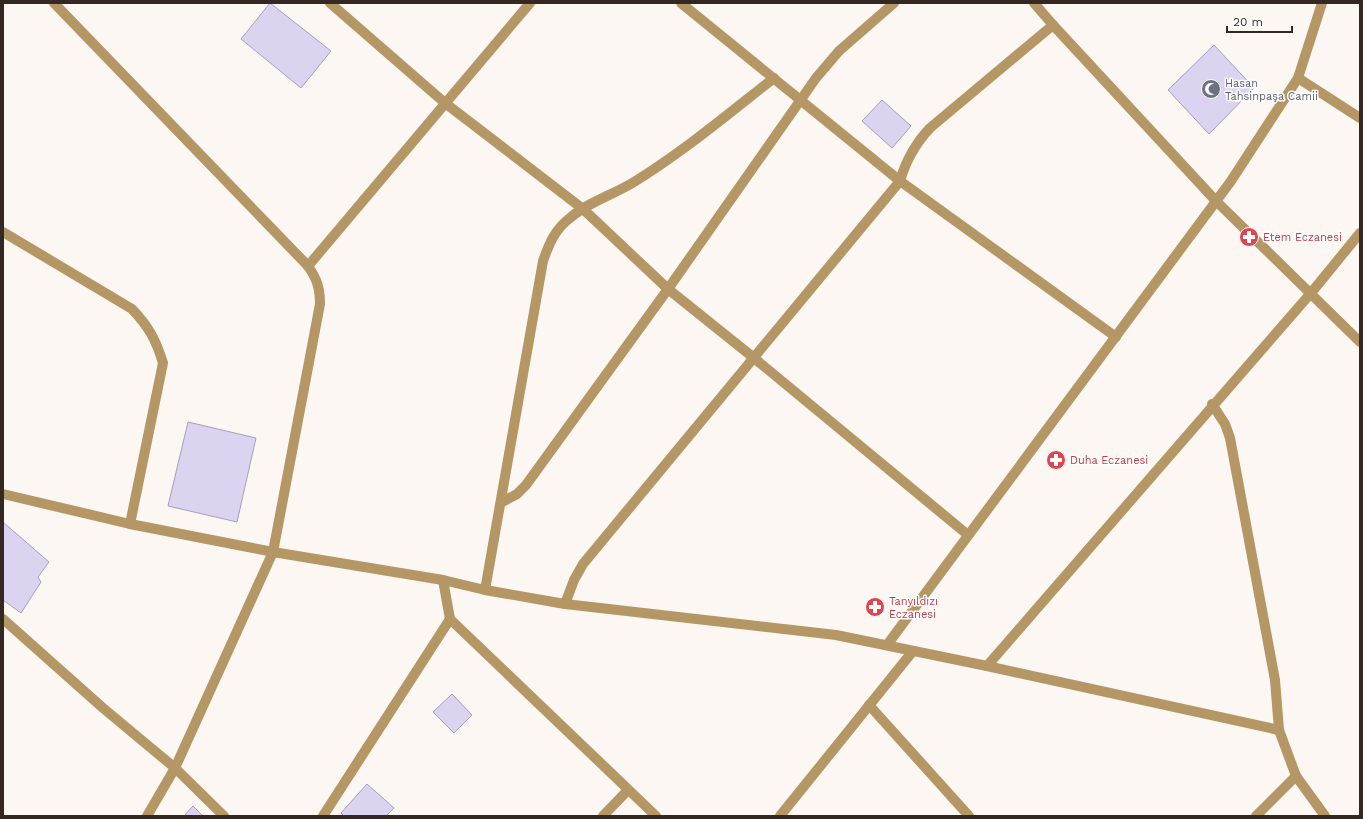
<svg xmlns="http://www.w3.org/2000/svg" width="1363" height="819" font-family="'Work Sans',sans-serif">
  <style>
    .building { fill: #dcd3f0; stroke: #a79fba }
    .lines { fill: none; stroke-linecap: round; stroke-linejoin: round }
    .minor { stroke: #b59765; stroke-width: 10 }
    .labels { text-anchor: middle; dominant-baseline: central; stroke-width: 3; stroke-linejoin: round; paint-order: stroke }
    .worship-label { font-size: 11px; fill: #5b616d; stroke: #fff; text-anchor: start }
    .health-label { font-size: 11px; fill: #be3a42; stroke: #fff; text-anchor: start }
  </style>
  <rect width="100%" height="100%" fill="#fcf7f3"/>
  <g class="building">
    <polygon points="270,3 331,51 301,88 241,39"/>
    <polygon points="1214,45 1254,88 1209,134 1168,90"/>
    <polygon points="882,100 911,126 892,148 862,121"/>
    <polygon points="188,422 256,438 237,522 168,506"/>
    <polygon points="3,522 49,562 38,577 41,582 21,613 3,600"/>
    <polygon points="452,694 472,715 454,733 433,712"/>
    <polygon points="367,784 394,808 386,816 344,816 341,813"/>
    <polygon points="193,806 203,816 184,816"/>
  </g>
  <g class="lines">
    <g class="minor">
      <path d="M 54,3 L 308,266 C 317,279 320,288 320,304 L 273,552 L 175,768 L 147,816"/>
      <polyline points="330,3 445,103 583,209 668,289 754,358 968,535"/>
      <polyline points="681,3 900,181 1116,337"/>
      <polyline points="1034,3 1053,25 1216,201 1360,342"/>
      <polyline points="1298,78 1360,118"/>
      <path d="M 3,232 L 132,309 C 149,327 156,340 163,363 L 130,524"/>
      <polyline points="308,266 530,3"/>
      <polyline points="1212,404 1225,424 1230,438 1275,680 1279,730 1296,776 1325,816"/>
      <polyline points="3,494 130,524 273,552 443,580 485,590 565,604 836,635 987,666 1279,730"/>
      <polyline points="502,502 517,494 526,485 668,289 816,78 839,51 894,3"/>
      <polyline points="443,580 450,619 656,816"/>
      <path d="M 485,590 L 543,261 C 549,244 555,229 570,218 C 588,202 613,195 634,182 C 683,152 728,114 774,78"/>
      <path d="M 565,604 L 574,580 L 583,564 L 900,181 C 906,160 915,144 930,128 L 1053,25"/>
      <polyline points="3,619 103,708 175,768 224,816"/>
      <polyline points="887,645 1231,181 1298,78 1322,3"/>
      <polyline points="987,666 1311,293 1360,233"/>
      <polyline points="869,705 969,816"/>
      <polyline points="323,816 450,619"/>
      <polyline points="603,816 628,790"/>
      <polyline points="780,816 913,651"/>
      <polyline points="1256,816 1296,776"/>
    </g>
  </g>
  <defs>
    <symbol id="mosque-disc" viewBox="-11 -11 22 22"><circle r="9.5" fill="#6b7280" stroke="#fff"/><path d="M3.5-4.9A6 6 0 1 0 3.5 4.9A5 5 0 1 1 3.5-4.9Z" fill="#fff"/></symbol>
    <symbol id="pharmacy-disc" viewBox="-11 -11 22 22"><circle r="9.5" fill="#e0444e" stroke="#fff"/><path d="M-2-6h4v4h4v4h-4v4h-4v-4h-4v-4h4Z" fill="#fff"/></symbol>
  </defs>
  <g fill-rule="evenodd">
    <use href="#mosque-disc" x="1200" y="78" width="22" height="22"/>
    <use href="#pharmacy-disc" x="1238" y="226" width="22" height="22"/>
    <use href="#pharmacy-disc" x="1045" y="449" width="22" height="22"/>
    <use href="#pharmacy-disc" x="864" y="596" width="22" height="22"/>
  </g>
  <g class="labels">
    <g class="worship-label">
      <text x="1225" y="83">Hasan<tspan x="1225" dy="13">Tahsinpaşa Camii</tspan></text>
    </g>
    <g class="health-label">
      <text x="1263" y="237">Etem Eczanesi</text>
      <text x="1070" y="460">Duha Eczanesi</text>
      <text x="889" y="601">Tanyıldızı<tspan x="889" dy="13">Eczanesi</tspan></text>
    </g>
  </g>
  <rect width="1363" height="819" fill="none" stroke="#332922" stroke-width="8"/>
  <path d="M1227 26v6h65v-6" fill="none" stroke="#332922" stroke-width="2"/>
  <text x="1233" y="26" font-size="12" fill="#332922" stroke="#ffffff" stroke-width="3" paint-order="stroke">20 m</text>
</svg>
